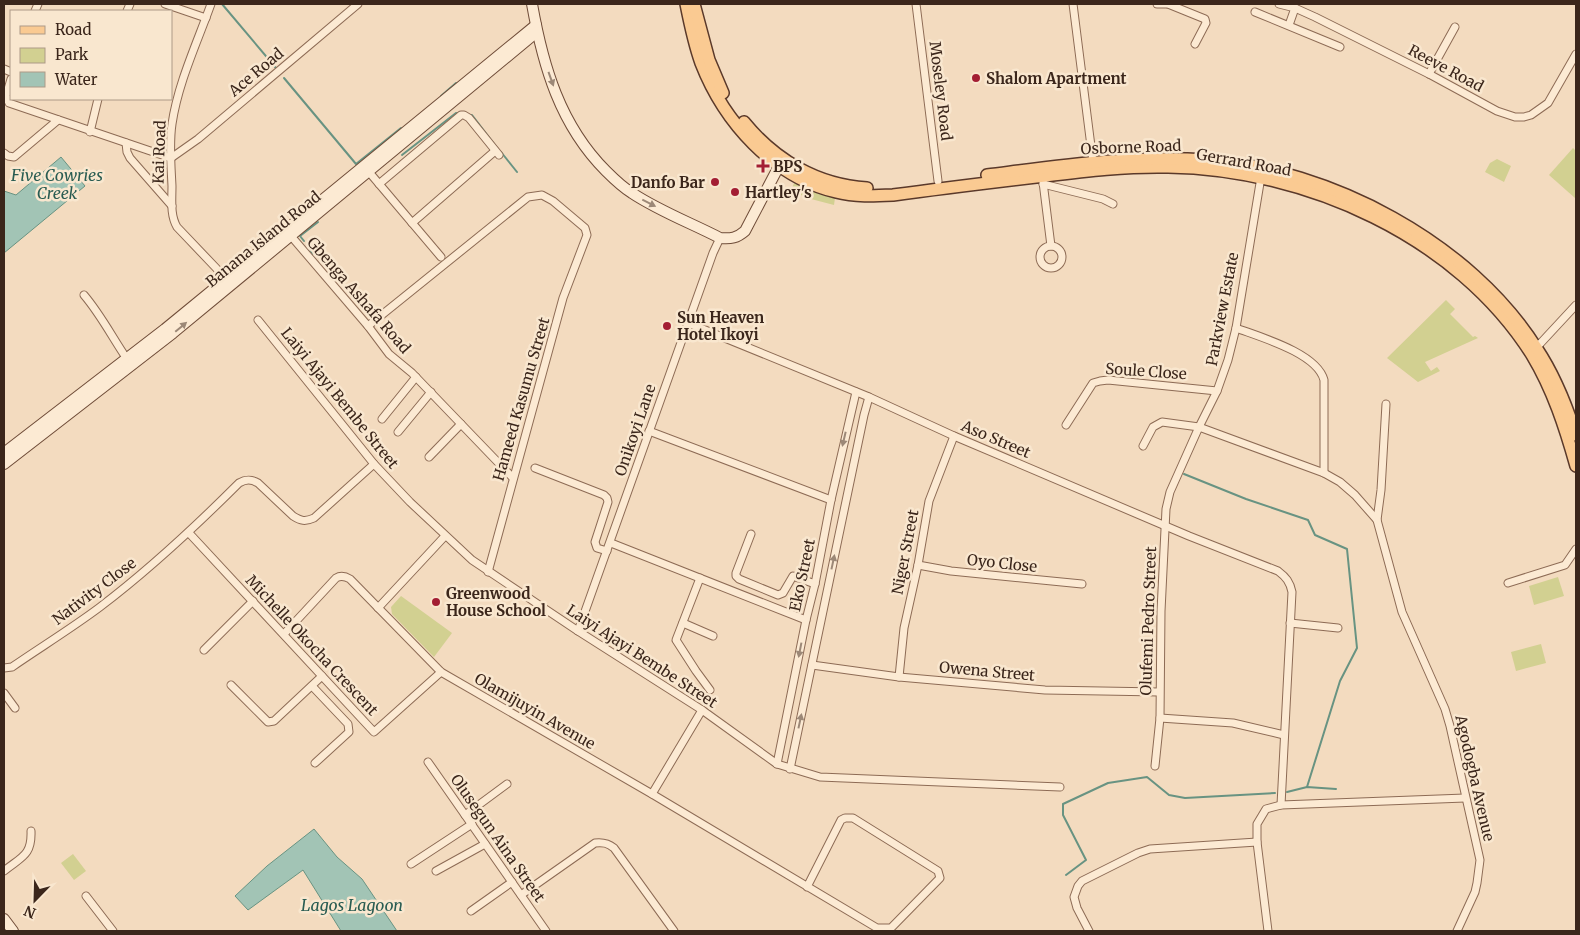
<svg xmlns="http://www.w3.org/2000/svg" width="1580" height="935" font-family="Merriweather,serif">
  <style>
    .green { fill: #d2d091 }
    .water { fill: #a2c4b5; stroke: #689382 }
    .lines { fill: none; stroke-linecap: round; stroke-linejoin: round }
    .stream { stroke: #689382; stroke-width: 2 }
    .street-casing { stroke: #8d6b55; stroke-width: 9 }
    .secondary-casing { stroke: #6f4c38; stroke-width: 12 }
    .primary-casing { stroke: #5a392a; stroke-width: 14 }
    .street { stroke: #fcead3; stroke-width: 7 }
    .secondary { stroke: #fcead3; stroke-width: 10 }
    .primary { stroke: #faca92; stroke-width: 11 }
    .oneway { fill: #9c8877 }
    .poi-dot { fill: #a31e33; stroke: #f9e7cf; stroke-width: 2 }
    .labels { text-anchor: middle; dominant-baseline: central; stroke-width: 5; stroke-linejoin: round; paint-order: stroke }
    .street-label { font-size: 15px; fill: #3b261b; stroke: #f9e7cf }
    .poi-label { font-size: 15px; font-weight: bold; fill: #3b261b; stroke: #f9e7cf; text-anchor: start }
    .water-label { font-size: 16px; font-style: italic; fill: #295c52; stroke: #f9e7cf }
  </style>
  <rect width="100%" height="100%" fill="#f3dbbf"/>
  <g class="green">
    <polygon points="1573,148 1576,151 1576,196 1575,198 1549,175"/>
    <polygon points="1497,159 1511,166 1504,182 1485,172 1490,163"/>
    <polygon points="794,183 817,193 835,198 834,205 811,199 791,191"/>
    <polygon points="1446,300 1455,309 1450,314 1473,337 1475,336 1478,338 1425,362 1431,371 1437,367 1440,371 1418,382 1387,358"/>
    <polygon points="1558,577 1564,596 1534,605 1529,586"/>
    <polygon points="401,596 452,633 434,657 392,614 391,607"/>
    <polygon points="1541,644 1546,663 1516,671 1511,652"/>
    <polygon points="73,854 86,871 74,880 61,863"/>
  </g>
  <g class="water">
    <polygon points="61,157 85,186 4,253 4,191 16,195"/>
    <polygon points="314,829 337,857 362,879 397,931 341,931 303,870 248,910 235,896 267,866"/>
  </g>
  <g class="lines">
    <g class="stream">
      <polyline points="222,4 276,68"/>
      <polyline points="284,78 356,164 401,128"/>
      <polyline points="441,96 456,83"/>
      <polyline points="469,115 472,115 498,149"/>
      <polyline points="501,152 517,172"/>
      <polyline points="402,155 456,113 460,114"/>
      <polyline points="304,241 300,236 318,222"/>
      <polyline points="309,248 313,254"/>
      <polyline points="1184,474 1246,499 1308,520 1315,535 1347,549 1357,648 1340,681 1307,787"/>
      <polyline points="1287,792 1307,787 1336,789"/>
      <polyline points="1066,875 1086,860 1063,815 1063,804 1108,783 1147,777 1169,795 1185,798 1275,793"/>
    </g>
    <defs>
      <g id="street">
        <polyline points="165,4 206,18"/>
        <path d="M 211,4 C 197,43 178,83 172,124 C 169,144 171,165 172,186 C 172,200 170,215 177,227 L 217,269 L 226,282"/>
        <polyline points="916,4 938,181"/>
        <polyline points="1073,4 1093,162"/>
        <polyline points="1157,4 1166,4"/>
        <polyline points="1168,4 1205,19 1206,23 1195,44"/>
        <polyline points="1279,4 1295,8 1315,17 1429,74 1497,111 1515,117 1524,117 1531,115 1548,103 1576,54"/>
        <polyline points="35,11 38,4"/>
        <polyline points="127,11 130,4"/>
        <polyline points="1255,12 1340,47"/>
        <polyline points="1289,25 1295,8"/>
        <polyline points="4,69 11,72"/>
        <polyline points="1429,74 1455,27"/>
        <polyline points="11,79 6,96 9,103 171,158 198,139 358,4"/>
        <polyline points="90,132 98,99"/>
        <polyline points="126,143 127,152 130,158 172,206"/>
        <polyline points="4,153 8,156 14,157 58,120"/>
        <polyline points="369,172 441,257"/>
        <polyline points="1043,182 1051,246"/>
        <polyline points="379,184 461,115 464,115 469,118 499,155"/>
        <polyline points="1043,184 1103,199 1113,204"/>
        <polyline points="412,223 495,151"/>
        <polyline points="291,236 368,326 389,354 412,373 513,478"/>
        <circle cx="1051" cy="257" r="11"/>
        <path d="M 84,295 C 101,315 112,337 127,359"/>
        <polyline points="258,320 374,464 410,502 472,560 578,631 702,710 777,764 820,777 1060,787"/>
        <path d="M 688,323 L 869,397 L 954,436 L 1189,536 L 1278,571 C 1286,577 1290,582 1292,592 L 1281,805"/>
        <polyline points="368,326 528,197 542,195 553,201 585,228 587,235 563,298 488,572"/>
        <path d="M 1236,328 C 1260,337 1317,353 1324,380 L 1324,473"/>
        <polyline points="1537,347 1576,305"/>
        <polyline points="1386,404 1381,490 1377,520 1402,612 1445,709 1450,726 1480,860 1477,883 1475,892 1457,931"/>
        <polyline points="382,419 416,377"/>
        <polyline points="1066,425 1093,383 1100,381 1108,380 1217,391"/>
        <polyline points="649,431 831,500"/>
        <polyline points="398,432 431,392"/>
        <polyline points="1143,446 1153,427 1162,422 1199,427 1324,473 1340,482 1355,495 1377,520"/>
        <polyline points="429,457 461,424"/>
        <polyline points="535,468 604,495 607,498 608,502 595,542 597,548 607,551"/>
        <polyline points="189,533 374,732 441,672"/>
        <polyline points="751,534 736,573 736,576 739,579 778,595 783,593 793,576 815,584"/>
        <polyline points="611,543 806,620"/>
        <polyline points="918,565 951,571 1082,584"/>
        <polyline points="700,578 676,640 696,671 710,690"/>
        <polyline points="1508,583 1565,565 1576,549"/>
        <polyline points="378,608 445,536"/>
        <polyline points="683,623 713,636"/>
        <polyline points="1290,623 1338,628"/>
        <polyline points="578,631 713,253 720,238"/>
        <path d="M 284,634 L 336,578 C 341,575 345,576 350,579 L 441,672 L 652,794 L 877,928 L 891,928 L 940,878 L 938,871 L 853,818 L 845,818 L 841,820 L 807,887"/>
        <polyline points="204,650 253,601"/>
        <polyline points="812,665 899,677 1045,690 1159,692"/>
        <path d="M 4,668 L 12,667 C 41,647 72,628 100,607 C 150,569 195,527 239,483 C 246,479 251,479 258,483 L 293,516 C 301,521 305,522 314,518 L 374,464"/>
        <polyline points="899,677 904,628 918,565 929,501 954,436"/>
        <polyline points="231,685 268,722 274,721 322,676"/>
        <polyline points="312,686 348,724 349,732 315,763"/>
        <polyline points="4,693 15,708"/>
        <polyline points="1160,718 1233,723 1284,735"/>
        <polyline points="428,762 546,931"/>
        <polyline points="777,764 806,620 815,584 831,500 856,392"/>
        <polyline points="1155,766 1160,718 1161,611 1166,509 1170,492 1199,427 1217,391 1228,360 1236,328 1261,177"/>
        <polyline points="790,769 864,415 869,397"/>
        <polyline points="652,794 702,710"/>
        <polyline points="465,815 507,784"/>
        <polyline points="411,864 472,824"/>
        <path d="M 4,871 C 21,857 32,856 31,831"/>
        <polyline points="436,871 485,844"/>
        <path d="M 521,895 L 595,843 C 603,842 608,843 614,848 L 674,931"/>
        <polyline points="86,896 113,931"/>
        <polyline points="471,911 512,882"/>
        <polyline points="1089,931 1077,908 1074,897 1078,886 1082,881 1138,853 1150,849 1257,842"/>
        <polyline points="1268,931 1257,842 1257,824 1266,809 1281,805 1465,798"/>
      </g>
      <g id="secondary">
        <path d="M 532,4 C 543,66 560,125 606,171 C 614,179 622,187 632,193 C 659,211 691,223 720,238 C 731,239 737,238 745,231 L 779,166"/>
        <polyline points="4,453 165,329 536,25"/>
        <polyline points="4,464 173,333 537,32"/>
        <polyline points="4,919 13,931"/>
      </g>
      <g id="primary">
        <path d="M 686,4 C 690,24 694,44 701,63 C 724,122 773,177 836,192 C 855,197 874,196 893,195 C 944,188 994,182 1045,176 C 1086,171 1127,166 1168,167 C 1306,169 1457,236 1532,355 C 1553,390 1565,427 1576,466"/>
        <polyline points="694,4 709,60 723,93"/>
        <path d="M 744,122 C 775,160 817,185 867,188"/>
        <path d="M 987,175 C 1059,166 1132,155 1206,160 C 1330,169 1470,242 1537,349 C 1555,376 1566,404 1576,435"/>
      </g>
    </defs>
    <use href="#street" class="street-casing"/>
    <use href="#secondary" class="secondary-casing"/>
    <use href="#primary" class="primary-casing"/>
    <use href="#street" class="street"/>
    <use href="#secondary" class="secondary"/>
    <use href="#primary" class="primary"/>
  </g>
  <defs><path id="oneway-solid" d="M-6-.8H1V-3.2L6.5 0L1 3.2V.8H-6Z" transform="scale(1.25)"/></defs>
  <g class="oneway">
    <use href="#oneway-solid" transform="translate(551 79) rotate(70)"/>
    <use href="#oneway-solid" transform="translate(649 203) rotate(27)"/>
    <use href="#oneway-solid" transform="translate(181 327) rotate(-40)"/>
    <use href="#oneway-solid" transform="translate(844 439) rotate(103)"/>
    <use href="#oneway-solid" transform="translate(833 562) rotate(-78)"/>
    <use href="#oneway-solid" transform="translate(800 650) rotate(101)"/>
    <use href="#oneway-solid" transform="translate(800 721) rotate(-78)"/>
  </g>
  <g class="poi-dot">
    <circle cx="976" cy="78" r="5"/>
    <path d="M760.5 158.5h5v5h5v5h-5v5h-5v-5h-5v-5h5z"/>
    <circle cx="715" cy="182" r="5"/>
    <circle cx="735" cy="192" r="5"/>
    <circle cx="667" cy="326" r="5"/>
    <circle cx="436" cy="602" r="5"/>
  </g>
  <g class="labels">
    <g class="street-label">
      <text transform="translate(1446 68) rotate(28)">Reeve Road</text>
      <text transform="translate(256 72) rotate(-40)">Ace Road</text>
      <text transform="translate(941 91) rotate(83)">Moseley Road</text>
      <text transform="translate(1131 147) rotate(-2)">Osborne Road</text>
      <text transform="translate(159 152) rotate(-88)">Kai Road</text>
      <text transform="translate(1244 162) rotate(10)">Gerrard Road</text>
      <text transform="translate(263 239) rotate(-39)">Banana Island Road</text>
      <text transform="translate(359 295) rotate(49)">Gbenga Ashafa Road</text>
      <text transform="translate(1222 309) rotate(-79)">Parkview Estate</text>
      <text transform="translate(1146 371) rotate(4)">Soule Close</text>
      <text transform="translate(340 398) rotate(51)">Laiyi Ajayi Bembe Street</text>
      <text transform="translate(521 399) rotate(-74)">Hameed Kasumu Street</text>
      <text transform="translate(635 430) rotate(-71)">Onikoyi Lane</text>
      <text transform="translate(996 439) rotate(23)">Aso Street</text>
      <text transform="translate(905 552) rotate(-79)">Niger Street</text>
      <text transform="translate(1002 563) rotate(6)">Oyo Close</text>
      <text transform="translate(802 575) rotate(-78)">Eko Street</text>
      <text transform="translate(94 591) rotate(-37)">Nativity Close</text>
      <text transform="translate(1148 621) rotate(-88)">Olufemi Pedro Street</text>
      <text transform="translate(312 645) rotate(47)">Michelle Okocha Crescent</text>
      <text transform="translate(642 656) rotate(33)">Laiyi Ajayi Bembe Street</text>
      <text transform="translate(987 671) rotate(5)">Owena Street</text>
      <text transform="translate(535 711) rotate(30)">Olamijuyin Avenue</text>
      <text transform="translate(1475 778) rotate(77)">Agodogba Avenue</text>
      <text transform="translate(498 838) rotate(55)">Olusegun Aina Street</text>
    </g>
    <g class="poi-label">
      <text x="986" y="78">Shalom Apartment</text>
      <text x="773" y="166">BPS</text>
      <text x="705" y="182" text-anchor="end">Danfo Bar</text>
      <text x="745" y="192">Hartley's</text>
      <text x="677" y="317">Sun Heaven<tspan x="677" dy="17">Hotel Ikoyi</tspan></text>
      <text x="446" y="593">Greenwood<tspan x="446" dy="17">House School</tspan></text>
    </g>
    <g class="water-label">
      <text x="57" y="175">Five Cowries<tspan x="57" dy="18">Creek</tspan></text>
      <text x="352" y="905">Lagos Lagoon</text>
    </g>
  </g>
  <rect width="1580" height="935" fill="none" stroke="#3b261b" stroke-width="10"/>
  <rect x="10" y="10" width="162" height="90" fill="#f9e7cf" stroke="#ad9a87"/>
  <rect x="20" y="26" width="25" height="8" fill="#faca92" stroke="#ad9a87"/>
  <text x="55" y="35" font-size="15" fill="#3b261b">Road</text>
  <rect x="20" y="48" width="25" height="15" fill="#d2d091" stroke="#ad9a87"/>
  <text x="55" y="60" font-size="15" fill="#3b261b">Park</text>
  <rect x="20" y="72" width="25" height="15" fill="#a2c4b5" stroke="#ad9a87"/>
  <text x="55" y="85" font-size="15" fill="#3b261b">Water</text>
  <g transform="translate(35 900) rotate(203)" stroke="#f9e7cf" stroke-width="4" paint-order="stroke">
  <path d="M0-4L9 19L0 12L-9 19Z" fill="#3b261b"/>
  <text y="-8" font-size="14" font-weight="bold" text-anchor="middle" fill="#3b261b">N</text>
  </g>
</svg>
